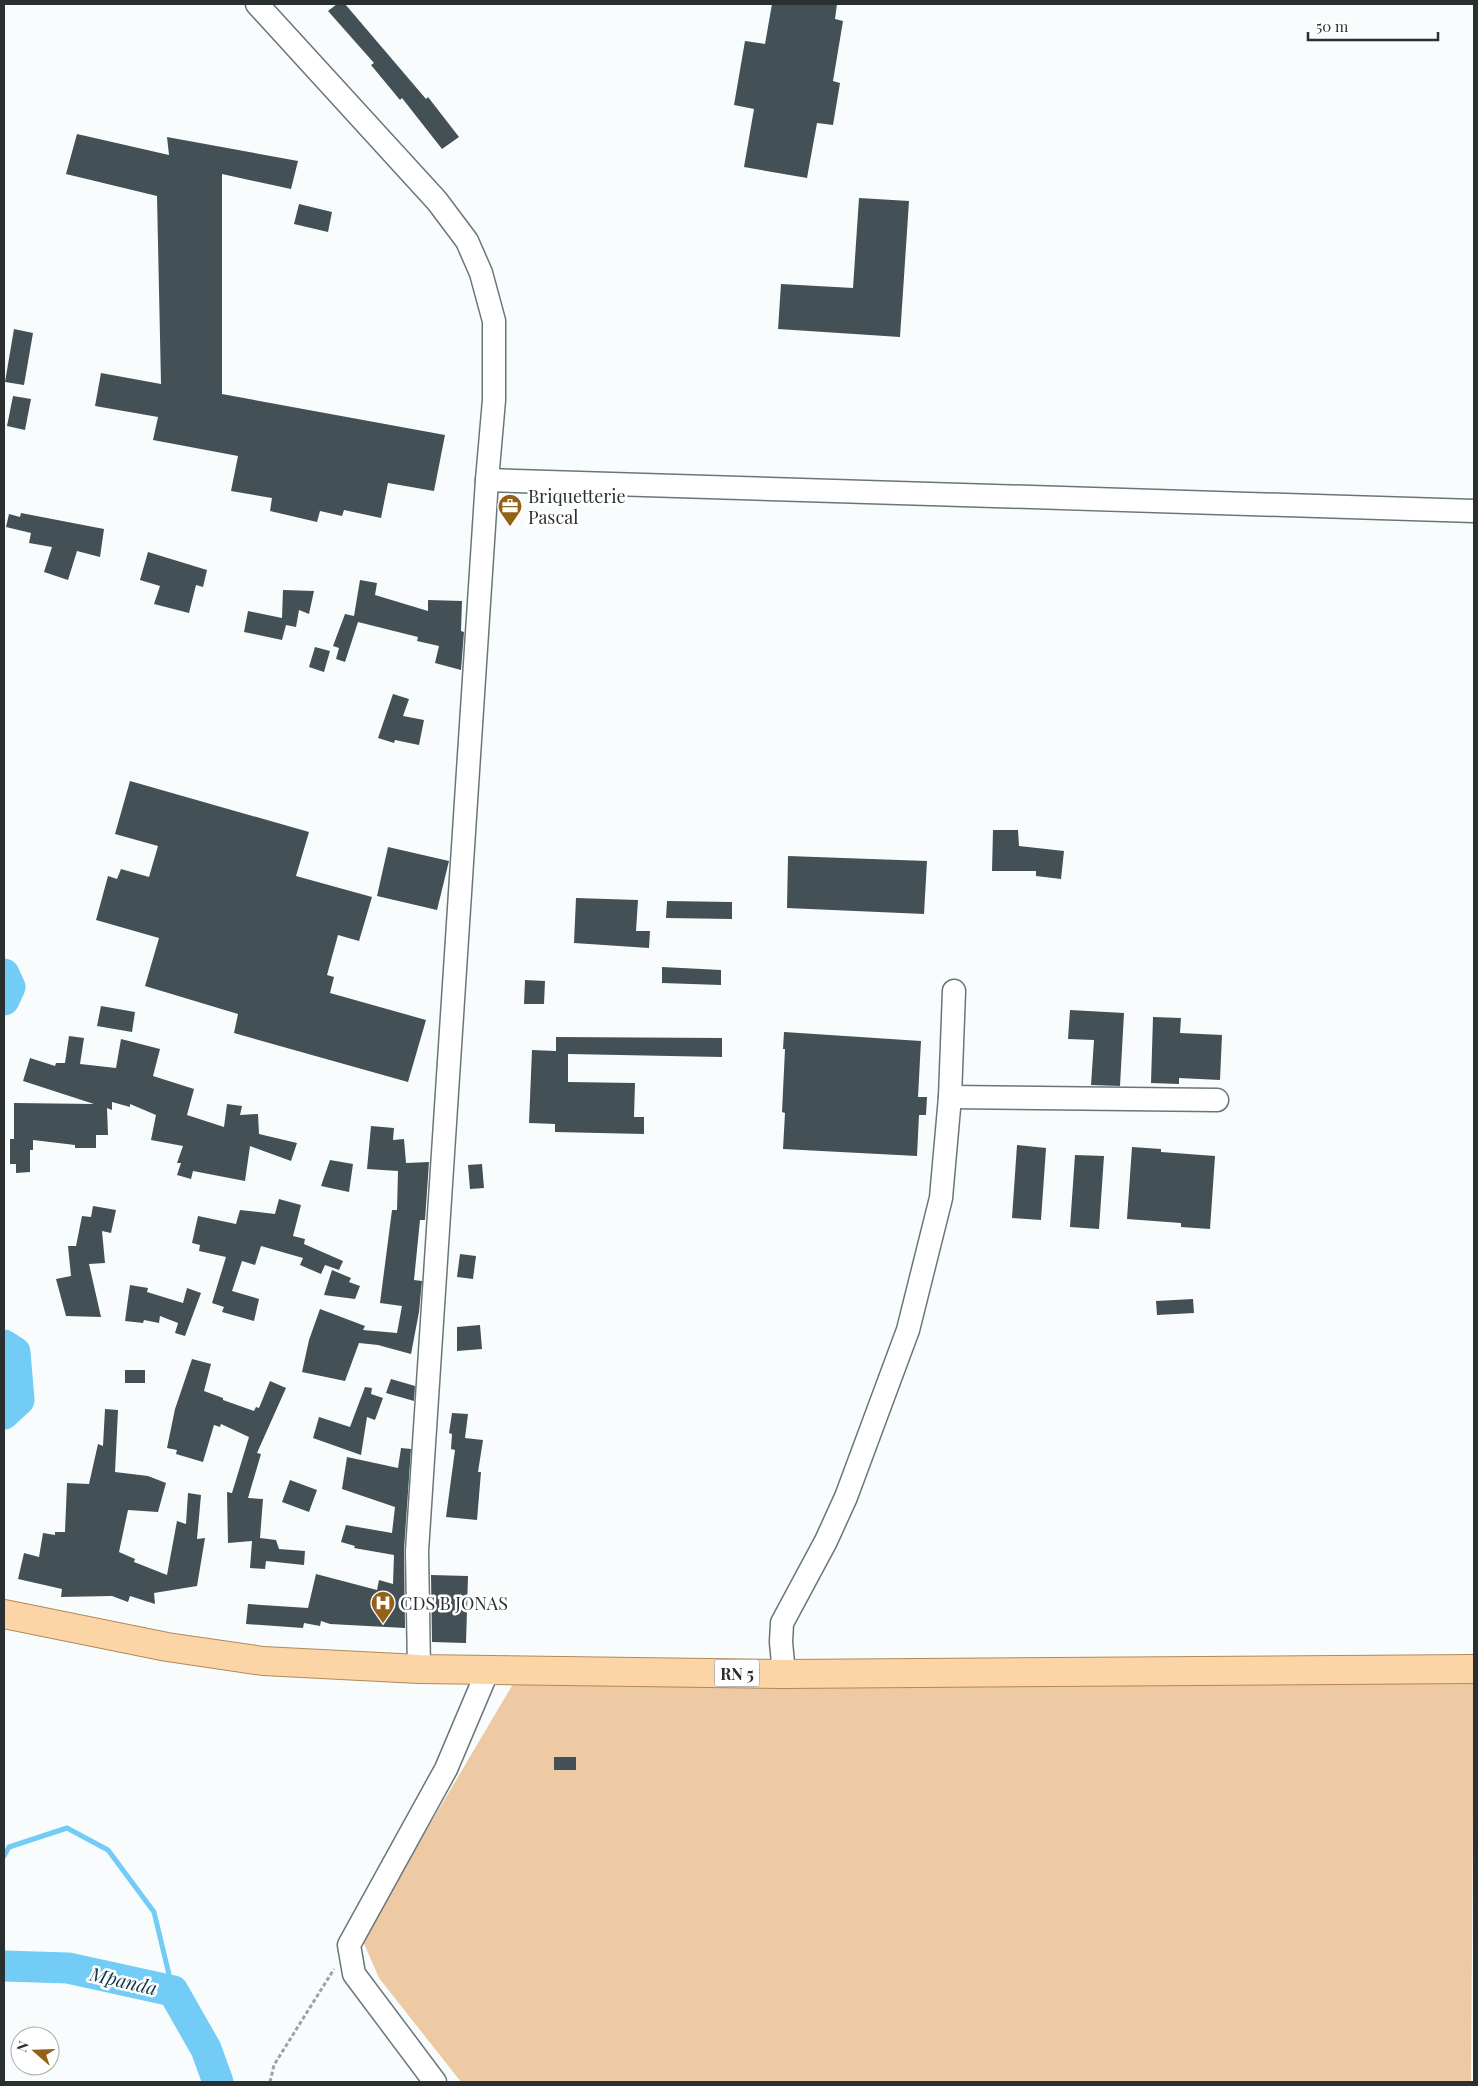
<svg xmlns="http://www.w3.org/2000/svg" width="1478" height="2086" font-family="'Playfair Display',serif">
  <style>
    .green { fill: #edcaa3 }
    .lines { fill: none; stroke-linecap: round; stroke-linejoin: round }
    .stream { stroke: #72ccf5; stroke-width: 5 }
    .river { stroke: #72ccf5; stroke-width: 31 }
    .building { fill: #435056 }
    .minor-casing { stroke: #68767c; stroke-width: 25 }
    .major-casing { stroke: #b18958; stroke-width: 30 }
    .path { stroke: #9ea2a4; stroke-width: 3; stroke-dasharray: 4 2.5; stroke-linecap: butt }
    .minor { stroke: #fff; stroke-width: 22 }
    .major { stroke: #fcd5a7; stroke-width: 28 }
    .labels { text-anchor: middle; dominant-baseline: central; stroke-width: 5; stroke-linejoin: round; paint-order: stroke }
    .shield { fill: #fff; stroke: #6a6d70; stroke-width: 1 }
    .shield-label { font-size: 16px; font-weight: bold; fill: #2a2f32 }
    .poi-label { font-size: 18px; fill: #2a2f32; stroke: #fff; text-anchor: start }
    .water-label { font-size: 19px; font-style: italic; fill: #0e3748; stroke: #fff }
  </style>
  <rect width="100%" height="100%" fill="#f9fcfd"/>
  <polygon class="green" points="1474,1683 1471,2082 461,2082 379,1978 362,1939 513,1684"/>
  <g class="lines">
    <polyline class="stream" points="4,1856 9,1847 67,1828 108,1850 154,1912 173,1991"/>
    <g class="river">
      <polyline points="4,974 10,987 4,1000"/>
      <polyline points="4,1345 15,1352 19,1400 4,1414"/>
      <polyline points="4,1966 68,1968 173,1991 206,2049 218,2082"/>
    </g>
  </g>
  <g class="building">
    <polygon points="337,4 345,4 426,99 428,97 459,137 442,149 402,98 400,100 371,65 374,63 328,11"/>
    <polygon points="772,4 837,4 835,19 843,21 833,81 840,83 833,125 817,123 807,178 744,167 754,109 734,105 745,41 765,44"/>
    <polygon points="77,134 169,155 167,137 298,161 291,189 222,174 222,394 445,435 434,491 388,483 381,518 344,510 342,516 320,511 317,522 270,511 272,498 231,491 238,456 153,440 158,417 95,406 101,373 161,384 157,196 66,174"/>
    <polygon points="859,198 909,201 900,337 778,329 781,284 853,288"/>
    <polygon points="299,204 332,212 328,232 294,224"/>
    <polygon points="14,329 33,333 24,385 5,382"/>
    <polygon points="13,396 31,399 25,430 7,426"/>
    <polygon points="21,513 104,529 100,557 77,551 68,580 44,572 52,547 29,543 31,533 6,527 9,514 20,517"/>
    <polygon points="148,552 207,570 203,587 196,585 189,613 154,604 160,586 140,580"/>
    <polygon points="360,580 377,583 375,595 428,611 428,600 462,601 461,631 464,632 461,670 435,663 439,646 417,641 418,637 358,622 345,662 336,659 339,648 333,646 345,614 354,616"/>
    <polygon points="283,590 314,591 309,614 299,610 296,627 286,625 282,640 244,632 248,611 282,618"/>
    <polygon points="315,647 330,651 324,672 309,667"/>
    <polygon points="393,694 409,699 403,716 424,720 419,745 395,740 394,743 378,738"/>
    <polygon points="130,781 309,832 296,876 372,897 359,941 338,935 327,975 334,977 330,993 426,1020 408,1082 234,1033 238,1014 145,986 159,938 96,920 108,876 117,879 121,869 149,877 158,846 115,834"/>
    <polygon points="993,830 1018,830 1019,846 1064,851 1061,879 1036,876 1036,871 992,871"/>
    <polygon points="388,847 449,861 437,910 377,896"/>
    <polygon points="788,856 927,861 924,914 787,908"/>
    <polygon points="576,898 638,900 636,931 650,931 649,948 574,943"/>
    <polygon points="667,901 732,902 732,919 666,918"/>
    <polygon points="662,967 721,970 721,985 662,983"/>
    <polygon points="525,980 545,981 544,1004 524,1004"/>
    <polygon points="101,1006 135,1012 132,1032 97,1026"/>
    <polygon points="1070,1010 1124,1013 1120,1086 1091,1085 1094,1040 1068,1039"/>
    <polygon points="1153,1017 1181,1018 1180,1033 1222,1035 1220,1080 1179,1078 1179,1084 1151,1083"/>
    <polygon points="784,1032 921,1041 918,1097 927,1097 926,1115 919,1115 917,1156 783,1149 785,1113 782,1112 785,1049 783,1049"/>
    <polygon points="69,1036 84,1038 80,1064 116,1068 121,1039 160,1049 153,1076 194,1089 187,1115 224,1127 227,1104 242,1106 240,1115 258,1114 259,1134 297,1143 291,1161 250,1146 245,1181 193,1171 191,1179 177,1175 181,1163 177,1163 183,1146 151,1140 156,1115 130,1104 130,1107 112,1102 112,1110 107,1108 108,1135 96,1135 96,1148 75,1148 75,1145 33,1140 33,1150 30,1150 30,1172 16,1173 16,1164 10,1164 10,1139 14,1139 14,1103 94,1104 23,1081 30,1058 55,1066 56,1063 65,1063"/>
    <polygon points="556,1037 722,1038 722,1057 568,1054 568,1082 635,1083 634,1117 644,1117 644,1134 555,1132 555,1124 529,1123 532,1050 556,1051"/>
    <polygon points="371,1126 394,1128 393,1140 404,1139 406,1163 429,1162 425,1220 420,1220 414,1280 422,1281 419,1312 411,1354 378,1345 359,1343 345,1381 302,1372 309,1340 320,1309 365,1326 363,1330 397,1333 402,1306 380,1303 392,1210 397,1210 398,1171 367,1169"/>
    <polygon points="1017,1145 1046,1148 1041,1220 1012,1218"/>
    <polygon points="1132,1147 1161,1149 1161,1152 1215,1156 1210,1229 1181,1227 1181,1223 1127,1219"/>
    <polygon points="1075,1155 1104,1156 1099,1229 1070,1227"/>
    <polygon points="330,1160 353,1164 349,1192 321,1186"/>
    <polygon points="482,1164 484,1188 470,1189 468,1165"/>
    <polygon points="279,1199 301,1205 293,1236 305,1239 304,1244 343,1261 339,1270 325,1265 321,1274 300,1265 303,1258 261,1246 255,1265 242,1261 232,1291 259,1299 254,1321 222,1312 224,1307 212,1303 226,1257 199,1251 200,1245 192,1243 198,1216 236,1224 240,1210 275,1214"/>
    <polygon points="93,1206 116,1210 111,1233 102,1231 105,1263 89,1264 101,1317 66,1316 56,1279 71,1276 68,1246 76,1246 82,1216 91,1217"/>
    <polygon points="460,1254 476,1256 473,1279 457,1277"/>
    <polygon points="332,1270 351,1278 349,1282 360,1286 355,1299 324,1295"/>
    <polygon points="130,1285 148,1288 147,1292 183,1303 187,1288 201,1293 185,1336 175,1333 178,1323 160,1316 159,1323 144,1320 143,1323 125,1321"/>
    <polygon points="1193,1299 1194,1313 1157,1315 1156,1301"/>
    <polygon points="480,1325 482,1349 457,1351 457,1327"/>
    <polygon points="192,1359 211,1364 204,1391 223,1398 223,1400 254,1411 256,1407 259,1408 270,1381 286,1388 257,1453 261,1454 248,1498 263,1499 260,1538 276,1540 279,1549 305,1551 304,1565 266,1561 265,1569 250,1568 252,1541 228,1543 227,1492 232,1493 249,1437 221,1424 220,1427 214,1425 203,1462 176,1454 177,1450 167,1448 175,1409"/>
    <rect x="125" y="1370" width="20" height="13"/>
    <polygon points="391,1379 415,1386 414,1401 386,1393"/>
    <polygon points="365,1387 372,1388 371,1394 383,1398 375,1420 367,1417 361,1455 313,1438 319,1417 350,1427"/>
    <polygon points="105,1409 118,1410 115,1472 148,1476 166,1483 158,1512 128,1510 119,1552 135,1559 134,1562 167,1575 177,1521 186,1524 188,1493 201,1495 197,1539 205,1538 197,1586 154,1593 155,1604 130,1596 128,1602 112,1596 61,1597 62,1589 18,1579 24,1553 39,1557 43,1533 55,1535 55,1532 65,1532 67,1483 89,1484 98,1444 103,1446"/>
    <polygon points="452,1413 468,1414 465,1438 483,1440 478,1472 481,1472 477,1520 446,1517 455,1450 451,1449 452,1434 449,1433"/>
    <polygon points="401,1448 411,1449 404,1550 405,1628 330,1624 321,1621 320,1626 304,1623 303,1628 246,1624 248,1604 308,1608 316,1574 377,1590 379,1580 393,1584 394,1555 354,1548 355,1546 341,1542 346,1525 392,1533 395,1507 342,1489 347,1457 398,1468"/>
    <polygon points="290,1480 317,1490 309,1512 282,1502"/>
    <polygon points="431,1575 468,1576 466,1643 432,1642"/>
    <rect x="554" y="1757" width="22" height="13"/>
  </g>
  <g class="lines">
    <defs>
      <g id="minor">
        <polyline points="257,4 437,201 467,241 481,273 494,321 494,400 487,480 417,1551 419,1669"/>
        <polyline points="487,480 1474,511"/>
        <polyline points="950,1097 1217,1100"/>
        <polyline points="784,1674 781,1642 782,1623 826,1541 846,1497 908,1330 941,1198 950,1097 954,991"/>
        <polyline points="435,2082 354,1974 349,1945 446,1769 488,1670"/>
      </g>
      <polyline id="major" points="4,1614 167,1647 263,1661 419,1669 784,1674 1474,1669"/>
    </defs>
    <use href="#minor" class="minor-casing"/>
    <use href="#major" class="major-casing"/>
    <polyline class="path" points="270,2082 274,2065 334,1969"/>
    <use href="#minor" class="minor"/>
    <use href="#major" class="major"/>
  </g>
  <defs>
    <symbol id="office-pin" viewBox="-11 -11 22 30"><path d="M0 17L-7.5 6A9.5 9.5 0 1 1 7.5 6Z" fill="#956117" stroke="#fff"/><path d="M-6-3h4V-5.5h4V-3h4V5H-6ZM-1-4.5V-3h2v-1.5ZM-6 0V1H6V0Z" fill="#fff"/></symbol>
    <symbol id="hospital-pin" viewBox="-11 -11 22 30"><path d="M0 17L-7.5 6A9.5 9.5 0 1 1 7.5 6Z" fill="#956117" stroke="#fff"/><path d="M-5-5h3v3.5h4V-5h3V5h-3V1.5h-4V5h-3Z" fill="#fff"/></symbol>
  </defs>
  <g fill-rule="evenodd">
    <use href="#office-pin" x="496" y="492" width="28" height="38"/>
    <use href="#hospital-pin" x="369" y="1589" width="28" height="38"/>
  </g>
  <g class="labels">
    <rect class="shield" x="714.5" y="1659.5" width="45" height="27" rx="4"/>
    <g class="shield-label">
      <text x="737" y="1673">RN 5</text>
    </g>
    <g class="poi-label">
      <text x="528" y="496">Briquetterie<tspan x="528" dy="21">Pascal</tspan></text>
      <text x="400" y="1603">CDS B JONAS</text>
    </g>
    <g class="water-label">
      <text transform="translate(124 1980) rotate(13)">Mpanda</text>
    </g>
  </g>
  <rect width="1478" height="2086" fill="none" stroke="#2a2f32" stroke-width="10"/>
  <g transform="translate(35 2051) rotate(290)"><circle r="24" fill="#ffffff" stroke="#aaacad"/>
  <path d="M0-4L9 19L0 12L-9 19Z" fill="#956117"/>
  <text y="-8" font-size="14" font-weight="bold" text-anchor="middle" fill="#2a2f32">N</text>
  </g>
  <path d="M1308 32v8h130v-8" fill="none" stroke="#2a2f32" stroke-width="2.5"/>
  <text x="1316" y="32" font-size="15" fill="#2a2f32" stroke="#ffffff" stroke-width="4" paint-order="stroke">50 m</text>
</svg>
